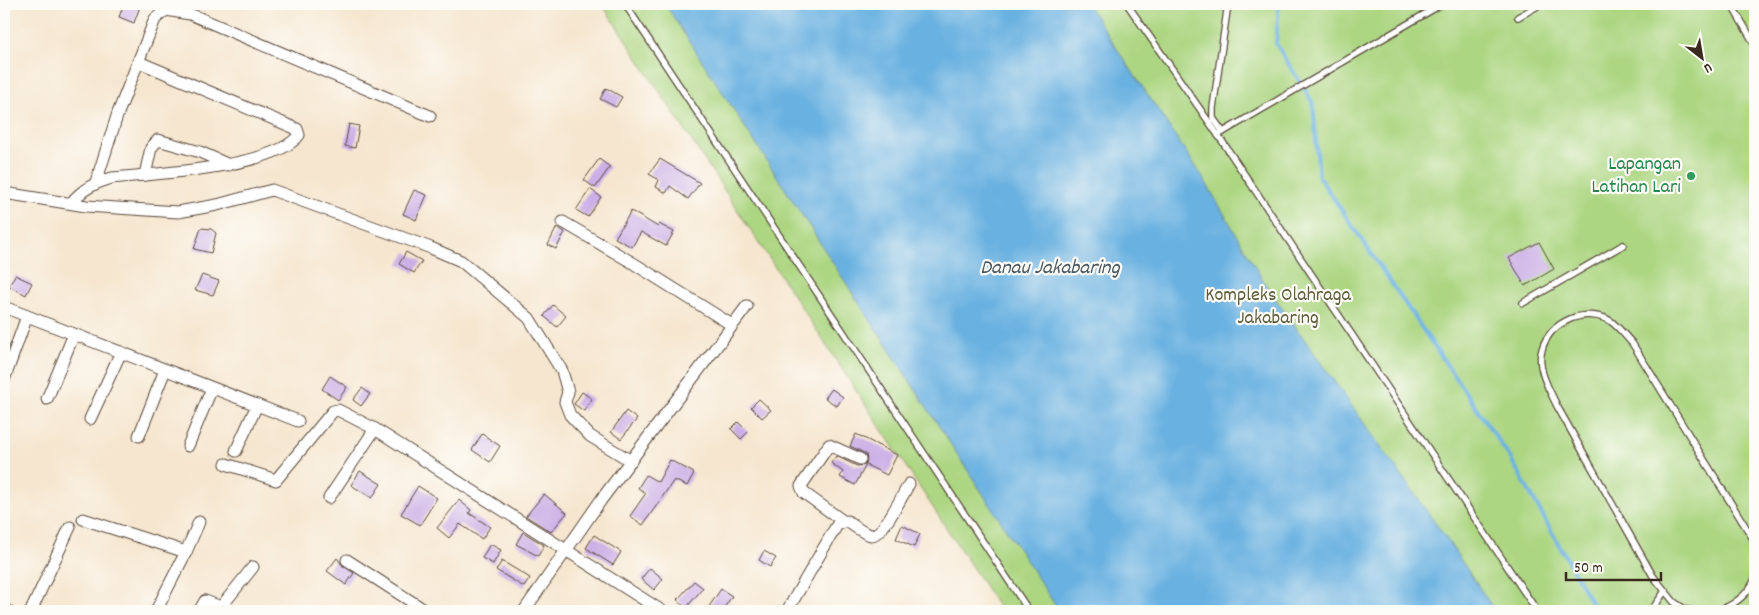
<svg xmlns="http://www.w3.org/2000/svg" width="1759" height="615" font-family="Dekko,sans-serif">
  <style>
    .green { fill: #acd681; stroke: #748050 }
    .water { fill: #69b1e1; stroke: #526e80 }
    .lines { fill: none; stroke-linecap: round; stroke-linejoin: round }
    .stream { stroke: #69b1e1; stroke-width: 4 }
    .building { fill: #cbafe6 }
    .service-casing { stroke: #574639; stroke-width: 8 }
    .minor-casing { stroke: #574639; stroke-width: 13 }
    .service { stroke: #fff; stroke-width: 5.5 }
    .minor { stroke: #fff; stroke-width: 11 }
    .leisure-dot { fill: #2e9e5b; stroke: #fdfcf7; stroke-width: 2 }
    .labels { text-anchor: middle; dominant-baseline: central; stroke-width: 4.5; stroke-linejoin: round; paint-order: stroke }
    .leisure-label { font-size: 20px; fill: #27864d; stroke: #fdfcf7; text-anchor: end }
    .park-label { font-size: 20px; fill: #5d5e3c; stroke: #fdfcf7 }
    .water-label { font-size: 21px; font-style: italic; fill: #4b5962; stroke: #fdfcf7 }
  </style>
  <rect width="100%" height="100%" fill="#fdfcf7"/>
  <filter id="ink" filterUnits="userSpaceOnUse"><feTurbulence type="fractalNoise" baseFrequency=".02" numOctaves="2"/><feDisplacementMap in="SourceGraphic" scale="10" xChannelSelector="R" yChannelSelector="G"/><feConvolveMatrix kernelMatrix="1 2 1 2 8 2 1 2 1" color-interpolation-filters="sRGB"/></filter>
  <filter id="wash" filterUnits="userSpaceOnUse"><feTurbulence type="fractalNoise" baseFrequency=".0096" numOctaves="4" result="noise"/><feDisplacementMap in="SourceGraphic" scale="20" xChannelSelector="R" yChannelSelector="G"/><feGaussianBlur stdDeviation="1.12" result="paint"/><feColorMatrix in="noise" values="0 0 0 0 0 0 0 0 0 0 0 0 0 0 0 0 0 1.4 0 .05"/><feComposite in="paint" operator="in"/></filter>
  <g filter="url(#wash)">
    <rect width="100%" height="100%" fill="#f6e6cf"/>
    <polygon class="green" points="602,4 1755,4 1755,611 1001,611"/>
    <polygon class="water" points="665,4 1087,4 1202,176 1267,287 1446,538 1495,611 1059,611"/>
    <g class="lines">
      <polyline class="stream" points="1279,4 1276,44 1313,103 1319,177 1511,459 1596,611"/>
    </g>
    <g id="blocks">
      <g class="building">
        <polygon points="124,4 141,4 134,23 119,17"/>
        <polygon points="606,88 622,97 616,107 600,99"/>
        <polygon points="349,124 359,126 355,148 345,146"/>
        <polygon points="599,159 610,167 595,188 584,180"/>
        <polygon points="660,159 700,183 688,199 670,186 666,193 656,187 659,180 649,174"/>
        <polygon points="590,189 601,197 588,217 576,210"/>
        <polygon points="414,190 427,195 416,220 403,214"/>
        <polygon points="631,211 658,227 659,224 674,232 666,246 641,232 632,247 615,238"/>
        <polygon points="557,227 565,232 556,249 548,245"/>
        <polygon points="201,228 211,229 216,233 211,253 194,249"/>
        <polygon points="1539,242 1554,269 1525,286 1509,258"/>
        <polygon points="406,252 422,261 414,273 399,264"/>
        <polygon points="15,275 32,283 26,295 9,286"/>
        <polygon points="202,275 219,281 213,295 195,290"/>
        <polygon points="553,305 566,316 557,327 544,316"/>
        <polygon points="330,376 347,387 338,400 322,389"/>
        <polygon points="362,388 370,394 361,406 353,400"/>
        <polygon points="832,389 843,397 837,406 825,398"/>
        <polygon points="582,392 592,399 584,411 574,404"/>
        <polygon points="759,399 771,410 762,418 751,407"/>
        <polygon points="626,411 637,419 621,439 611,432"/>
        <polygon points="738,422 748,432 741,439 731,429"/>
        <polygon points="482,434 500,446 490,462 472,450"/>
        <polygon points="856,434 897,455 887,475 866,465 855,485 840,477 843,472 831,463 836,456 857,466 864,465 867,462 866,454 850,446"/>
        <polygon points="670,460 694,473 687,486 674,480 643,525 630,516 646,493 638,488 646,475 658,482"/>
        <polygon points="360,471 381,484 372,498 351,485"/>
        <polygon points="418,486 437,498 420,525 401,514"/>
        <polygon points="544,494 567,513 551,532 526,516"/>
        <polygon points="459,500 471,510 469,513 490,527 482,539 460,524 449,538 437,528"/>
        <polygon points="902,525 920,534 914,547 896,539"/>
        <polygon points="523,532 544,545 538,556 516,544"/>
        <polygon points="594,535 621,552 613,565 586,548"/>
        <polygon points="490,544 501,550 493,564 482,558"/>
        <polygon points="764,551 776,558 770,567 759,560"/>
        <polygon points="337,558 343,566 354,573 346,585 327,571"/>
        <polygon points="502,561 530,578 524,587 496,570"/>
        <polygon points="650,568 663,579 654,590 641,579"/>
        <polygon points="694,581 703,588 686,608 677,600"/>
        <polygon points="721,589 732,596 722,611 706,611"/>
      </g>
    </g>
  </g>
  <g filter="url(#ink)">
    <use href="#blocks" fill-opacity="0" stroke="#574639" stroke-width="1"/>
    <g class="lines">
      <defs>
        <g id="service">
          <polyline points="625,4 1029,611"/>
          <polyline points="1127,4 1218,135 1537,611"/>
          <polyline points="1731,4 1754,43"/>
          <polyline points="1518,17 1541,4"/>
          <polyline points="1223,132 1213,118 1213,108 1228,4"/>
          <polyline points="1218,135 1442,4"/>
          <polyline points="1523,303 1623,245"/>
          <polyline points="1651,611 1665,591"/>
          <path d="M 1694,611 L 1686,610 L 1674,602 L 1653,576 L 1557,406 C 1550,391 1538,371 1541,354 C 1546,324 1580,308 1607,319 C 1616,323 1625,336 1632,343 L 1755,542"/>
          <path d="M 1716,611 C 1732,607 1749,594 1755,579"/>
        </g>
        <g id="minor">
          <polyline points="145,175 151,148 158,140 200,152 229,165"/>
          <polyline points="96,182 118,113 155,19 166,10 190,14 430,116"/>
          <polyline points="4,193 86,206 178,212 217,205 272,190 431,248 461,261 529,318 562,371 568,392 565,402 570,415 590,436 631,461"/>
          <path d="M 71,203 C 83,189 94,183 112,178 C 152,174 275,168 299,135 L 297,129 L 139,62"/>
          <polyline points="563,222 633,263 732,325"/>
          <polyline points="4,307 298,421"/>
          <polyline points="4,380 27,316"/>
          <polyline points="47,399 74,334"/>
          <polyline points="90,419 121,352"/>
          <polyline points="139,436 165,370"/>
          <polyline points="188,446 212,388"/>
          <polyline points="236,451 257,405"/>
          <polyline points="226,464 276,480 333,411 338,410 375,429 662,611"/>
          <polyline points="329,498 375,429"/>
          <polyline points="83,519 186,552 156,611"/>
          <polyline points="843,521 804,493 801,486 829,445 860,459"/>
          <polyline points="186,552 199,522"/>
          <polyline points="347,560 426,611"/>
          <polyline points="4,610 9,611"/>
          <polyline points="31,611 70,527"/>
          <polyline points="199,611 205,601 221,607 253,567"/>
          <polyline points="524,611 601,500 747,306"/>
          <path d="M 787,611 L 837,525 L 847,521 C 853,525 864,534 871,535 C 883,536 903,494 909,484"/>
        </g>
      </defs>
      <use href="#service" class="service-casing"/>
      <use href="#minor" class="minor-casing"/>
      <use href="#service" class="service"/>
      <use href="#minor" class="minor"/>
    </g>
  </g>
  <circle class="leisure-dot" cx="1691" cy="176" r="5"/>
  <g class="labels">
    <g class="leisure-label">
      <text x="1681" y="165">Lapangan<tspan x="1681" dy="23">Latihan Lari</tspan></text>
    </g>
    <g class="park-label">
      <text x="1278" y="296">Kompleks Olahraga<tspan x="1278" dy="23">Jakabaring</tspan></text>
    </g>
    <g class="water-label">
      <text x="1050" y="269">Danau Jakabaring</text>
    </g>
  </g>
  <rect width="1759" height="615" fill="none" stroke="#fdfcf7" stroke-width="20"/>
  <g transform="translate(1702 58) rotate(149)" stroke="#fdfcf7" stroke-width="4" paint-order="stroke">
  <path d="M0-4L9 19L0 12L-9 19Z" fill="#3b2a1e"/>
  <text y="-8" font-size="14" font-weight="bold" text-anchor="middle" fill="#3b2a1e">U</text>
  </g>
  <path d="M1566 572v8h95v-8" fill="none" stroke="#3b2a1e" stroke-width="2.5"/>
  <text x="1574" y="572" font-size="15" fill="#3b2a1e" stroke="#fdfcf7" stroke-width="4" paint-order="stroke">50 m</text>
</svg>
